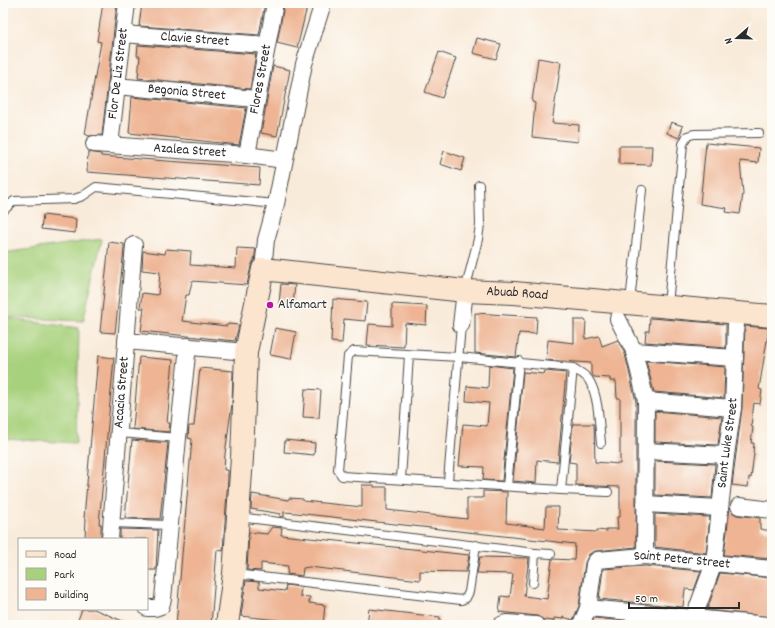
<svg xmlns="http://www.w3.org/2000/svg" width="775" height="628" font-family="Dekko,sans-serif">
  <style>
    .green { fill: #a8d17d; stroke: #6a7e54 }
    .building { fill: #eeb493 }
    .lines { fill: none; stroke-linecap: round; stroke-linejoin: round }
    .lane-casing { stroke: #4a4845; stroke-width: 10 }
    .street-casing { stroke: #4a4845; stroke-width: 18 }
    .secondary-casing { stroke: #4a4845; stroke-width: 24 }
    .lane { stroke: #fff; stroke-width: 8 }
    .street { stroke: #fff; stroke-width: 16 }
    .secondary { stroke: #fce5cf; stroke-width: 22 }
    .poi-dot { fill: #b5179e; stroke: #fdfcf7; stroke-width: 1.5 }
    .labels { text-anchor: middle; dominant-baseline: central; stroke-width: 3; stroke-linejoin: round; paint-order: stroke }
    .street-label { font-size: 14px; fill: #2b2b2b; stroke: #fdfcf7 }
    .poi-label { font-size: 14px; fill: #2b2b2b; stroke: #fdfcf7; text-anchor: start }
  </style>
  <rect width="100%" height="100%" fill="#fdfcf7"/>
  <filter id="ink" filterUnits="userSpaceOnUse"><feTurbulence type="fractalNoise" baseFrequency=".025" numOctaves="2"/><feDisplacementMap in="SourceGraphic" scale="8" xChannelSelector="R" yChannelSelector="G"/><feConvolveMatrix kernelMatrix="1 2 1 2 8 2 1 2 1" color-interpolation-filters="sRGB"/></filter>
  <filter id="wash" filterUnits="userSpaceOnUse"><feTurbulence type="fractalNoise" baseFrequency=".012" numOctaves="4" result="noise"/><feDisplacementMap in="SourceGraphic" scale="16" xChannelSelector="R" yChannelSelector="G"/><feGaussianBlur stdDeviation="0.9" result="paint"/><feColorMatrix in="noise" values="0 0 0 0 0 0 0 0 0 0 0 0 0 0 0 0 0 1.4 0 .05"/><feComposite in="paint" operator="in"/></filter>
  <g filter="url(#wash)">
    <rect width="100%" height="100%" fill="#f9ebda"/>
    <g class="green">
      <polygon points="102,239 83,321 3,317 3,253"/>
      <polygon points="3,318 79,328 76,443 3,439"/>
    </g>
    <g id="blocks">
      <g class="building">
        <polygon points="103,3 117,3 102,135 89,136 85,134 101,42 97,41"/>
        <polygon points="142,3 265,3 259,35 139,26"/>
        <polygon points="288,3 308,3 297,48 277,43 284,5 287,5"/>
        <polygon points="477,38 501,44 496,59 473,53"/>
        <polygon points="138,45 256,54 250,89 138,78 140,56 137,56"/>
        <polygon points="439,52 456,58 442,98 425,92"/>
        <polygon points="538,58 561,62 552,123 579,125 578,142 532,137 535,103 532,102"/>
        <polygon points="273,66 290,70 277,136 261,133"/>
        <polygon points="132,97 246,108 239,145 129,133"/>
        <polygon points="671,122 683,126 679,138 667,133"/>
        <polygon points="706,143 759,148 758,163 740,161 743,194 740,214 726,212 727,208 700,204"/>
        <polygon points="619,146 652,146 651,165 619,164"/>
        <polygon points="444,151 465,158 461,171 440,164"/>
        <polygon points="88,152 101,154 101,156 260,168 259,185 87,172"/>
        <polygon points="43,215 76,219 75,233 41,229"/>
        <polygon points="109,242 124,244 124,249 115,333 100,332"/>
        <polygon points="237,248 256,249 254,260 251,266 247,285 192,281 189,295 186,295 182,321 227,326 228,324 239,325 235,341 141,331 144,308 140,308 142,293 158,295 160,272 142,270 143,251 165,254 166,249 191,251 190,265 236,268"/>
        <polygon points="281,284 295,285 293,305 279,303"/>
        <polygon points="333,299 367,302 365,321 344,319 342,343 331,342"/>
        <polygon points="392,304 427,306 426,325 405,323 404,347 367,345 369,324 392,326"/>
        <polygon points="475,313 537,317 536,334 519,333 516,357 475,353"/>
        <polygon points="650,318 726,324 726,348 645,342 646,331 649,331"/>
        <polygon points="574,320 586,320 585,339 599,336 602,346 618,340 625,354 636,402 636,547 596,551 589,554 585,563 579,606 573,620 563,617 563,619 554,618 554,621 544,620 537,616 499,612 501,596 510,597 513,574 477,573 480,557 529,558 524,596 547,599 552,559 574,560 575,544 296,513 284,512 284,517 279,516 281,514 251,509 252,494 288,500 289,498 303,499 303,501 362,507 362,485 374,485 374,487 387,487 387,510 467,519 467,498 483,498 483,491 507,492 506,523 545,528 546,507 559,507 558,530 597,532 597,530 607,531 607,529 618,529 617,517 620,517 620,487 576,485 576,463 569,462 573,424 594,424 595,462 620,464 620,398 617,398 616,381 610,381 610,378 594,377 591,373 591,363 546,360 548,340 574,343"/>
        <polygon points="745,326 769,328 759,389 762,390 760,404 754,403 751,426 753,427 751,443 754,443 753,453 754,453 751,478 749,477 748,487 732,485 742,408"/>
        <polygon points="275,328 296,332 291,359 270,355"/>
        <polygon points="98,356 114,358 99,524 101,524 101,539 85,539 86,518 84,518"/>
        <polygon points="139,357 173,360 167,423 170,423 169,432 133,429"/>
        <polygon points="646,361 725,367 724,398 654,392"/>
        <polygon points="489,365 513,368 502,481 483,480 484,467 459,466 463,424 487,426 489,403 466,401 467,386 488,388"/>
        <polygon points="200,368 233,371 232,404 225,454 224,470 228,470 228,478 223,551 217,550 211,625 176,625 192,439 188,438 189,426 194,426"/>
        <polygon points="545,371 566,373 558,462 537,460 536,483 513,481 523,372 544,374"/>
        <polygon points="305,389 321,390 319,418 303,417"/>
        <polygon points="655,411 722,417 718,445 655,442"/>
        <polygon points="132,440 168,443 160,519 125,518"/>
        <polygon points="285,440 315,443 314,455 284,452"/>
        <polygon points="655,461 715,464 712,498 655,495"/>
        <polygon points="730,507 733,513 737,515 760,518 760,529 771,531 770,539 772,539 772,559 724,555"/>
        <polygon points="655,514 710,517 706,553 655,547"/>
        <polygon points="272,527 282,528 281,535 469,555 466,572 420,571 420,580 309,567 303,568 302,576 287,574 288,566 261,563 261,571 247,570 249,532 267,534"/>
        <polygon points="120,529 158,530 156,570 147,570 147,539 120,539"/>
        <polygon points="645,566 701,571 694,590 685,589 683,607 599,599 603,569"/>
        <polygon points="720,573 772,578 772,617 707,610"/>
        <polygon points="246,581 259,582 259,588 285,591 286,585 301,587 300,596 310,597 309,603 325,605 323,625 241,616"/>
        <polygon points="82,609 94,609 132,625 90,625 78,620"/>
        <polygon points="369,609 440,617 440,625 367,625"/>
        <polygon points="594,618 667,625 597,625 592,624"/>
      </g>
    </g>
  </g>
  <g filter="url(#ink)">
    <use href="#blocks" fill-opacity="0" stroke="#4a4845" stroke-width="1"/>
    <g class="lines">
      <defs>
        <g id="lane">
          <polyline points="4,210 14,201 74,199 83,196 96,187 276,204"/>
          <polyline points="465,291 478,239 480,224 479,185"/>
          <polyline points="630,302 642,190"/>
          <polyline points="668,305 683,144 687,136 694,134 759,133"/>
          <path d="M 573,368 L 561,490 L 342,476 L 338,470 L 348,356 L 354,351 L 459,357 L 573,368 C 579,372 587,375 590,382 C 599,398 599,425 601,443"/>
          <polyline points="120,433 178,438"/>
          <polyline points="401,479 409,355"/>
          <polyline points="448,481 461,325"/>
          <polyline points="507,486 519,361"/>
          <polyline points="561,490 608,492"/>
          <polyline points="238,517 535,553 533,583"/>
          <polyline points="111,523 169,525"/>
          <polyline points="535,553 551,554"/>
          <polyline points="235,574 461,600 466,598 469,592 476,545"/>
        </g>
        <g id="street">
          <path id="s1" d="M 123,34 L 266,45"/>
          <path id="s2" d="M 116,86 L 256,99"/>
          <path id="s3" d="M 94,144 L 247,155 L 284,160"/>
          <path id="s4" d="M 110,145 L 127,3"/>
          <path id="s5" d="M 247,155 L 275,3"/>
          <polyline points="263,269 266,240 276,204 304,64 323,3"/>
          <polyline points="618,319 634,351 646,401 645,556"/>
          <polyline points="461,325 465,291"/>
          <polyline points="126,341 246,352"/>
          <polyline points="634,351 735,358"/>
          <polyline points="646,401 733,408"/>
          <polyline points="646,451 726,455"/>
          <polyline points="645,504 720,508"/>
          <polyline points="739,506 772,510"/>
          <path id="s6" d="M 110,539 L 134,245"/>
          <polyline points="147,608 155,608 161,606 163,599 178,438 188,346"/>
          <polyline points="588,608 768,625"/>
          <polyline points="501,625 506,623 536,625"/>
          <path id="s7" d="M 581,625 L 588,608 L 594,564 L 597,560 L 645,556 L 772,569"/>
          <path id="s8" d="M 691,625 L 714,563 L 726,455 L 733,408 L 736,323"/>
        </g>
        <g id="secondary">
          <path id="s9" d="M 227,625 L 234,574 L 242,458 L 246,352 L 263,269 L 465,291 L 514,293 L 772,316"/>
        </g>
      </defs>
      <use href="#lane" class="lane-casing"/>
      <use href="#street" class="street-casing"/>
      <use href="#secondary" class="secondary-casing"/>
      <use href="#lane" class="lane"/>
      <use href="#street" class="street"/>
      <use href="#secondary" class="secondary"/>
    </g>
  </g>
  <circle class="poi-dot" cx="270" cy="305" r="4"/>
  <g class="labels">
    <g class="street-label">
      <text stroke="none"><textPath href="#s1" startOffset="72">Clavie Street</textPath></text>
      <text stroke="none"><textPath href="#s4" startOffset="72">Flor De Liz Street</textPath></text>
      <text stroke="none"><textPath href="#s5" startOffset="77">Flores Street</textPath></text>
      <text stroke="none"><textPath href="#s2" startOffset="71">Begonia Street</textPath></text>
      <text stroke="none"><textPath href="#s3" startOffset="96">Azalea Street</textPath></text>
      <text stroke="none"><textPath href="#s9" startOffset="614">Abuab Road</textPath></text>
      <text stroke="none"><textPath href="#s6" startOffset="147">Acacia Street</textPath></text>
      <text stroke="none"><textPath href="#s8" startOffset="187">Saint Luke Street</textPath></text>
      <text stroke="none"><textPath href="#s7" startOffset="153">Saint Peter Street</textPath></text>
    </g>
    <g class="poi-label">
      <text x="278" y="305">Alfamart</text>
    </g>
  </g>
  <rect width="775" height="628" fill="none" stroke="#fdfcf7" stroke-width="16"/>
  <rect x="18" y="538" width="130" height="72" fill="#fdfcf7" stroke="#a9a8a5"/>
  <rect x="26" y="551" width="20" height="6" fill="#fce5cf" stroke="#a9a8a5"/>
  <text x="54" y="558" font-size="12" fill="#2b2b2b">Road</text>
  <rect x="26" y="568" width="20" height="12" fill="#a8d17d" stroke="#a9a8a5"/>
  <text x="54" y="578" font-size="12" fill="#2b2b2b">Park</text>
  <rect x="26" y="588" width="20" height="12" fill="#eeb493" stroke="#a9a8a5"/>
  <text x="54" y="598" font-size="12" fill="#2b2b2b">Building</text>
  <g transform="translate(737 38) rotate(250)" stroke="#fdfcf7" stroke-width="3" paint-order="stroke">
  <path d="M0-3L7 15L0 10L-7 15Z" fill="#2b2b2b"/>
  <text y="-6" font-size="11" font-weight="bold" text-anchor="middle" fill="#2b2b2b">N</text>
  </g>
  <path d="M629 602v6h110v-6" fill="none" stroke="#2b2b2b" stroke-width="2"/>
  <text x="635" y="602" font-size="12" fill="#2b2b2b" stroke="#fdfcf7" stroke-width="3" paint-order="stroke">50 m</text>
</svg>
